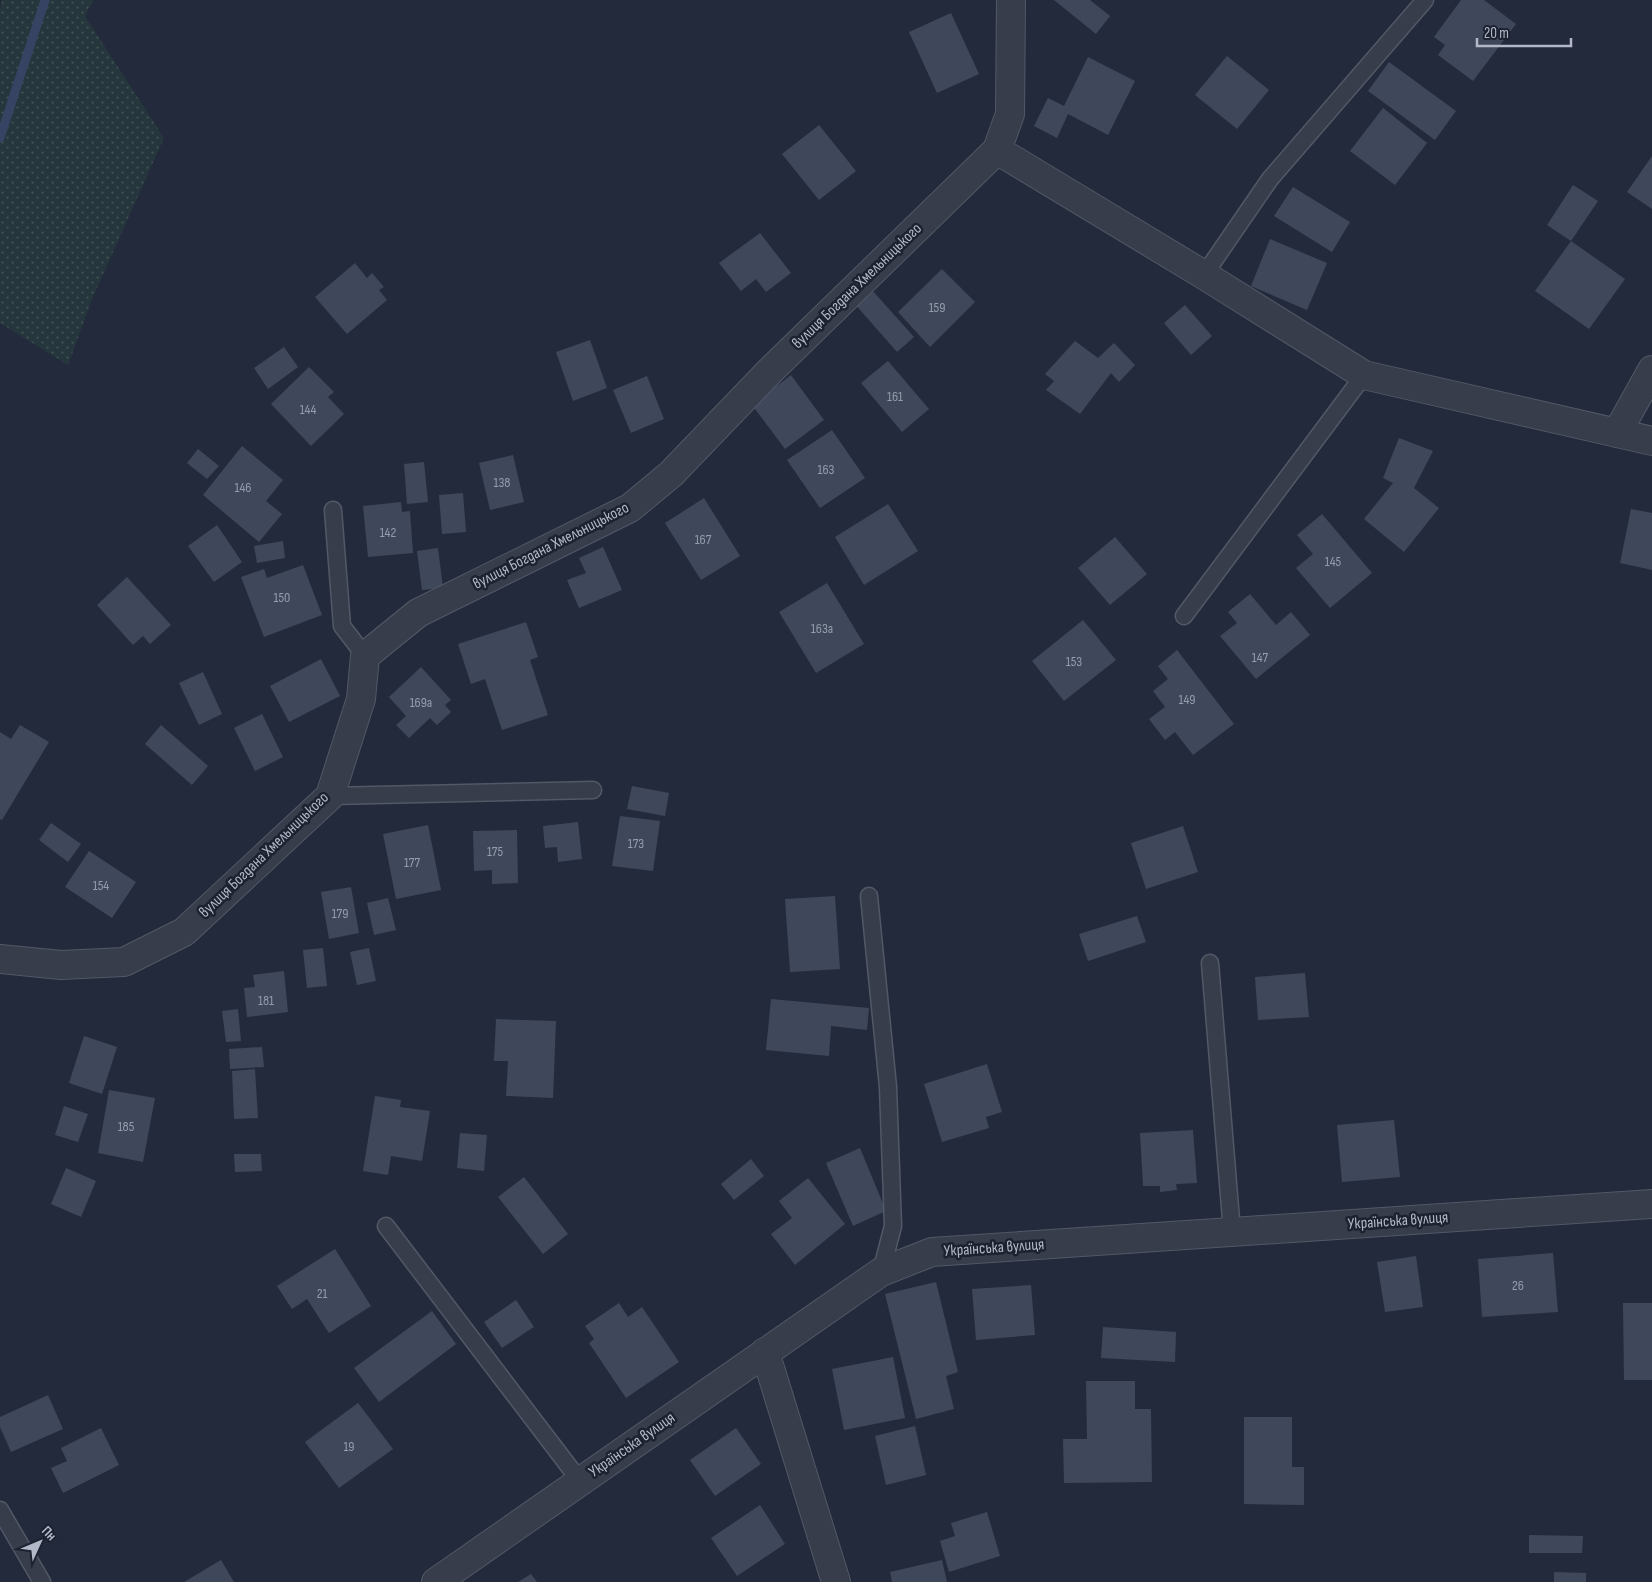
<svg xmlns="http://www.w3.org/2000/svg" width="1652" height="1582" font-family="'Sofia Sans Condensed',sans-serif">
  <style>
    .grass { fill: url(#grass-dots) }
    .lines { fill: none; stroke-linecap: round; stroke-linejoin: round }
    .stream { stroke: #374362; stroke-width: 9 }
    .building { fill: #3f485b }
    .service-casing { stroke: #525866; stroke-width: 19 }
    .minor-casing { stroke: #525866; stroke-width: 30 }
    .service { stroke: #373d4b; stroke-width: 16 }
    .minor { stroke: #373d4b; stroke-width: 28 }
    .labels { text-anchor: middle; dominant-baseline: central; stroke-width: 5; stroke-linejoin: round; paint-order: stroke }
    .number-label { font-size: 14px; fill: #959cac }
    .street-label { font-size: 16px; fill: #b2b8c7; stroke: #1c2230 }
  </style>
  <defs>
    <pattern id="grass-dots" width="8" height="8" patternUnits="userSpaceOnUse" patternTransform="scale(1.25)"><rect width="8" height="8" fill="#25373c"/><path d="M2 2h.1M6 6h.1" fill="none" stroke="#425257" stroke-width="1.8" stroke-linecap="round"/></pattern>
  </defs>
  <rect width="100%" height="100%" fill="#232a3b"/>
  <polygon class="grass" points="2,0 93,0 85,16 164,138 92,299 68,365 0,323 0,9"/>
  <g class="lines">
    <polyline class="stream" points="0,138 45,0"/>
  </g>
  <g class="building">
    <polygon points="1054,0 1090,0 1110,16 1096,34"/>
    <polygon points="1461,0 1484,0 1516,24 1473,81 1438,55 1445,45 1434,37"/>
    <polygon points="951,13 979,74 937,93 909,32"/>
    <polygon points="1227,56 1269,90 1237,129 1195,95"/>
    <polygon points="1088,57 1135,81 1108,135 1068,114 1057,138 1034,126 1048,98 1064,106"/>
    <polygon points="1389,62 1456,111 1435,140 1368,91"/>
    <polygon points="1383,108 1427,143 1395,185 1350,151"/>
    <polygon points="819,125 856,171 819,200 782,154"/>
    <polygon points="1652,156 1652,209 1627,192"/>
    <polygon points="1573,185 1598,201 1571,241 1547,225"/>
    <polygon points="1293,187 1350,222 1332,252 1274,216"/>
    <polygon points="760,233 791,273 766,292 756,279 741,291 719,263"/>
    <polygon points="1270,239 1327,263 1307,310 1251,286"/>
    <polygon points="1571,241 1625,279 1589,329 1535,291"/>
    <polygon points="355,263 367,278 372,273 384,287 379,290 387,300 347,334 315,297"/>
    <polygon points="942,269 975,302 930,347 898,312"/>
    <polygon points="871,289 914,337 897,352 854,303"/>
    <polygon points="1185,305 1212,336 1191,355 1164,323"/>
    <polygon points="590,340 607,388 573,401 556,352"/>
    <polygon points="1075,341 1098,358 1114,343 1135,365 1119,382 1111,373 1080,414 1046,390 1054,381 1045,374"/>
    <polygon points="284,347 298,367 268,389 254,368"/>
    <polygon points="888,361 929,409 902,432 861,383"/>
    <polygon points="309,367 334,392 328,397 344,414 311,446 271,404"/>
    <polygon points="791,375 824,420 785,449 752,405"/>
    <polygon points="647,376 664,419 631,433 613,390"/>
    <polygon points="832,430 865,478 820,508 787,460"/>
    <polygon points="1399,438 1433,451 1414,488 1439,508 1404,552 1364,519 1393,483 1383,478"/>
    <polygon points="242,446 283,480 266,501 282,514 259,542 203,495"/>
    <polygon points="198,449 219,466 207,479 187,463"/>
    <polygon points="513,455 524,502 490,510 479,463"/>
    <polygon points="424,462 428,502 407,504 404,464"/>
    <polygon points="463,493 466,532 442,534 439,495"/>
    <polygon points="704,498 740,556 701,580 665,523"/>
    <polygon points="401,502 402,512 410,511 413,553 368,557 363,506"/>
    <polygon points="888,504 918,551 864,585 835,537"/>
    <polygon points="1631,509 1652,513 1652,570 1620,563"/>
    <polygon points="1322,514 1372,573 1330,608 1296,568 1313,554 1297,535"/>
    <polygon points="217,525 242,562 214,582 188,546"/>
    <polygon points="1115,537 1147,574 1110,605 1078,568"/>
    <polygon points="283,541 285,558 257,563 254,546"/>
    <polygon points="603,547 622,590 579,608 567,580 586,573 579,558"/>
    <polygon points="438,548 443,588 422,590 417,551"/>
    <polygon points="303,565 322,615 264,637 241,577 264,569 267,578"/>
    <polygon points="127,577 171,625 150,644 143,636 133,645 97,605"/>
    <polygon points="827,583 864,644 816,673 779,612"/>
    <polygon points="1250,594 1276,625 1291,612 1310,635 1256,679 1220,636 1237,623 1228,612"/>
    <polygon points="1083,620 1116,660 1064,701 1032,661"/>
    <polygon points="526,622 538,657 530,660 548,715 502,730 485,679 471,684 458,644"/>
    <polygon points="1177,650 1234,724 1193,755 1175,732 1165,740 1149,719 1165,707 1153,691 1168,679 1158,666"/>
    <polygon points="321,659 340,696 289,722 270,686"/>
    <polygon points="421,667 451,700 445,705 451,712 437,725 430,718 409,738 396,725 406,716 389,697"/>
    <polygon points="203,672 222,714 199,725 179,683"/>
    <polygon points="262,714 283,757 255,771 234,728"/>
    <polygon points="20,725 49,742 2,820 0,819 0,732 11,739"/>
    <polygon points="161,725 208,766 192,785 145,744"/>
    <polygon points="632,786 669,793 665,816 627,809"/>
    <polygon points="620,816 660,821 653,871 612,866"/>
    <polygon points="578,822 582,859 558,862 557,847 545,848 543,826"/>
    <polygon points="51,823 81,844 68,862 39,840"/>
    <polygon points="428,825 441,890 396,899 383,834"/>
    <polygon points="1183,826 1198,872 1146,889 1131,843"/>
    <polygon points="517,830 518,883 492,884 492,870 474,871 473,831"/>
    <polygon points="89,851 136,882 112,918 65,887"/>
    <polygon points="351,887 359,933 329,939 321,892"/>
    <polygon points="835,896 840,969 790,972 785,899"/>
    <polygon points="388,898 396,930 374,935 367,903"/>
    <polygon points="1137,916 1146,942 1088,961 1079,934"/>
    <polygon points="323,948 327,986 307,988 303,950"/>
    <polygon points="369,948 376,981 357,985 350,952"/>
    <polygon points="284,971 288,1012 247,1017 244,988 255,987 253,975"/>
    <polygon points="1305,973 1309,1017 1258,1020 1255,977"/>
    <polygon points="771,999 869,1008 867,1030 831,1026 829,1056 766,1050"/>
    <polygon points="238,1009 241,1041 226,1042 222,1011"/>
    <polygon points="496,1019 556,1021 553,1098 506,1096 508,1061 494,1061"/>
    <polygon points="84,1036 117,1047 102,1094 69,1083"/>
    <polygon points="262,1047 264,1067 230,1069 229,1049"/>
    <polygon points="987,1064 1002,1112 986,1117 989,1128 942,1142 924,1084"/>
    <polygon points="255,1069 258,1118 234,1119 232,1071"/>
    <polygon points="109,1090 155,1098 143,1162 98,1153"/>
    <polygon points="375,1096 401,1100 400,1107 430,1111 422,1161 391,1156 388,1175 363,1171"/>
    <polygon points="64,1106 88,1114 78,1142 55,1135"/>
    <polygon points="1394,1120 1400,1177 1342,1182 1337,1125"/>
    <polygon points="1193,1130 1197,1183 1176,1184 1177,1190 1160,1192 1160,1186 1143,1186 1140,1133"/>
    <polygon points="460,1133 487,1135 484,1171 457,1168"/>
    <polygon points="860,1148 886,1211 853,1226 826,1163"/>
    <polygon points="234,1154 261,1154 262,1171 235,1172"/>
    <polygon points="751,1159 764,1176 734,1200 721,1184"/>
    <polygon points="66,1168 96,1181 81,1217 51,1204"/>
    <polygon points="524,1177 568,1234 543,1254 498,1197"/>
    <polygon points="808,1178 845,1224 795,1265 771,1234 792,1218 779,1201"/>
    <polygon points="335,1249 371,1306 329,1333 307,1299 292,1309 277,1286"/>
    <polygon points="1553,1253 1558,1312 1482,1317 1478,1259"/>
    <polygon points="1416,1256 1423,1307 1385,1312 1377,1262"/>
    <polygon points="936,1282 958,1372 946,1376 954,1409 916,1419 885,1294"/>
    <polygon points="1031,1285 1035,1335 976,1340 972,1289"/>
    <polygon points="516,1300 534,1327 502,1348 484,1322"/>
    <polygon points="619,1303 628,1317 642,1307 679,1362 626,1398 589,1343 594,1339 585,1326"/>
    <polygon points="1623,1303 1652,1303 1652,1380 1624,1380"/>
    <polygon points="432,1311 456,1344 379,1402 354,1368"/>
    <polygon points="1103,1327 1176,1332 1175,1362 1101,1358"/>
    <polygon points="893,1357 905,1418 844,1430 832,1369"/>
    <polygon points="1086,1381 1135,1381 1135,1409 1151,1409 1152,1482 1064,1483 1063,1439 1087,1439"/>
    <polygon points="48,1395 63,1429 11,1452 0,1427 0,1417"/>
    <polygon points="358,1403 393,1449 339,1488 305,1442"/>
    <polygon points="1244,1417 1292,1417 1292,1467 1304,1467 1304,1505 1244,1504"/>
    <polygon points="915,1426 926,1475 886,1485 875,1436"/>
    <polygon points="101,1428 119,1465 63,1493 51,1468 67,1461 61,1448"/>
    <polygon points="736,1428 761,1464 715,1496 690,1460"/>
    <polygon points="760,1505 785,1544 737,1576 711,1538"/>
    <polygon points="987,1512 1000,1556 949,1572 940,1541 955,1536 951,1523"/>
    <polygon points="1529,1535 1583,1536 1582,1553 1529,1553"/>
    <polygon points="221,1560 234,1582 184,1582"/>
    <polygon points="942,1560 947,1582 892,1582 890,1572"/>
    <polygon points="1554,1572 1586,1573 1586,1582 1554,1582"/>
    <polygon points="531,1574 537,1582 518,1582"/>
  </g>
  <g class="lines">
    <defs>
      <g id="service">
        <polyline points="1204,275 1270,179 1425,0"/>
        <polyline points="333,510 342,626 365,656"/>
        <polyline points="1184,616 1364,375"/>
        <polyline points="330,796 593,790"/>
        <polyline points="869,896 888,1087 893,1226 881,1272"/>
        <polyline points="1210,963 1232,1232"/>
        <polyline points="386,1226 580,1481"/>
        <polyline points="0,1510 42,1582"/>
      </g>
      <g id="minor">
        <polyline points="997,150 1204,275 1364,375 1652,441"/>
        <polyline points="1617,433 1652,370"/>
        <polyline points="0,959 61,965 124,962 184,932 330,796 361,699 365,656 418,613 630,508 671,474 770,371 997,150 1010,114 1011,0"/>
        <polyline points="765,1352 836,1582"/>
        <polyline points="436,1582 881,1272 932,1252 1652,1204"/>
      </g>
    </defs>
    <use href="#service" class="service-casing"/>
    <use href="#minor" class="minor-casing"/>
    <use href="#service" class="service"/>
    <use href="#minor" class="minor"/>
  </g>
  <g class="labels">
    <g class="number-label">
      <text x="937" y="307">159</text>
      <text x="895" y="396">161</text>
      <text x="308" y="409">144</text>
      <text x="826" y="469">163</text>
      <text x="502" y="482">138</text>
      <text x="243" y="487">146</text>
      <text x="388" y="532">142</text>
      <text x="703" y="539">167</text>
      <text x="1333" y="561">145</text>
      <text x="282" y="597">150</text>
      <text x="822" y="628">163а</text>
      <text x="1260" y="657">147</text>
      <text x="1074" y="661">153</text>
      <text x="1187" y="699">149</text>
      <text x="421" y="702">169а</text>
      <text x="636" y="843">173</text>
      <text x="495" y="851">175</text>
      <text x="412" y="862">177</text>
      <text x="101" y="885">154</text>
      <text x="340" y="913">179</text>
      <text x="266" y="1000">181</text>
      <text x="126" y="1126">185</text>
      <text x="1518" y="1285">26</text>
      <text x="322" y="1293">21</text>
      <text x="349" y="1446">19</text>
    </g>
    <g class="street-label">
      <text transform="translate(857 286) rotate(-44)">вулиця Богдана Хмельницького</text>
      <text transform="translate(551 546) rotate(-27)">вулиця Богдана Хмельницького</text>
      <text transform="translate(264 855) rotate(-44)">вулиця Богдана Хмельницького</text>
      <text transform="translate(1398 1221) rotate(-4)">Українська вулиця</text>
      <text transform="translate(994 1248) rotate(-4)">Українська вулиця</text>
      <text transform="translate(632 1445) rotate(-35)">Українська вулиця</text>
    </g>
  </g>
  <g transform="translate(40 1542) rotate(46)" stroke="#1c2230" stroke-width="4" paint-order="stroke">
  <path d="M0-4L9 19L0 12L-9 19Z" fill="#b2b8c7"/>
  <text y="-8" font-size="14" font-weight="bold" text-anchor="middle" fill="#b2b8c7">Пн</text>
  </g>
  <path d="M1477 38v8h94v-8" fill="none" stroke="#b2b8c7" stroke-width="2.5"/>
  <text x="1484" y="38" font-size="15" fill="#b2b8c7" stroke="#1c2230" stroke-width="4" paint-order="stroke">20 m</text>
</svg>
